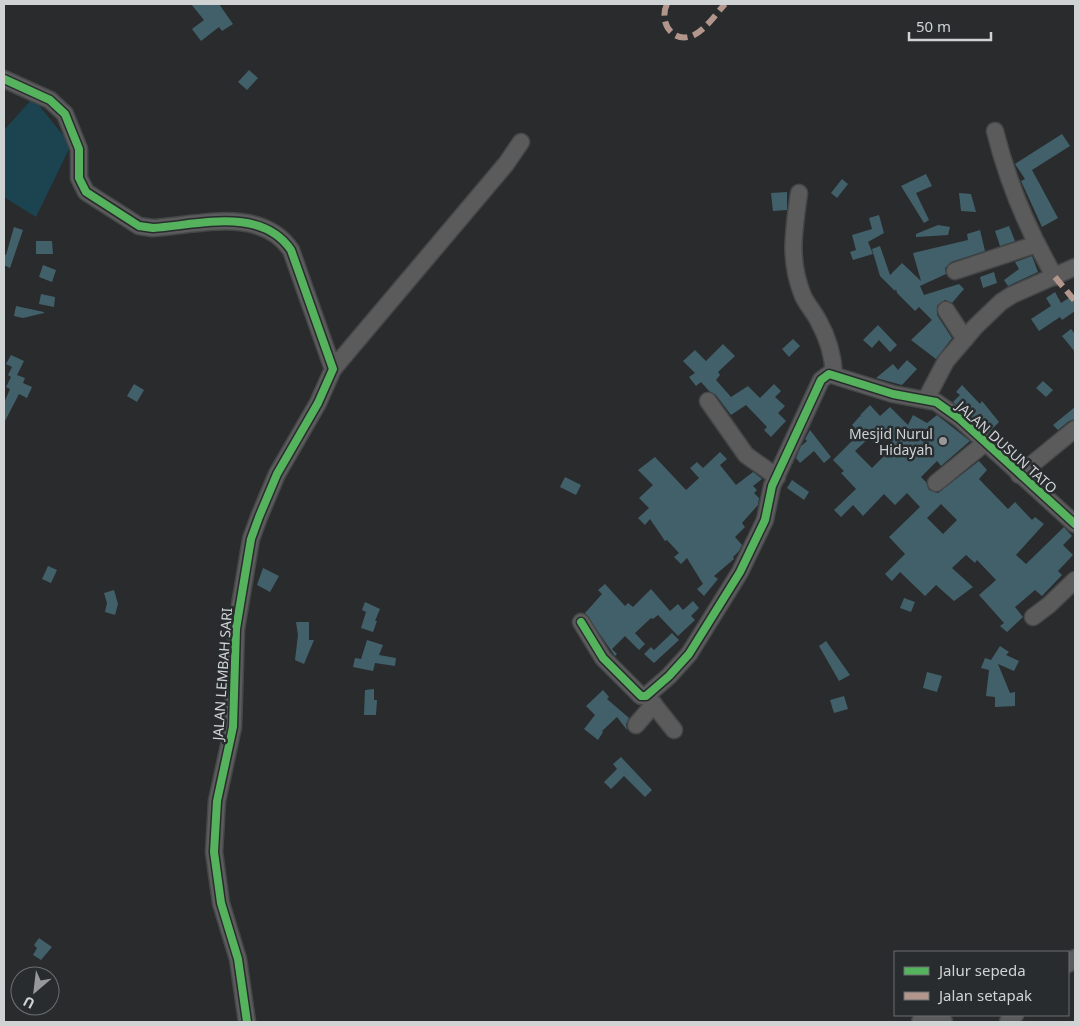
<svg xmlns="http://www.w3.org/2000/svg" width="1079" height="1026" font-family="'Noto Sans',sans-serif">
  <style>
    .green { fill: #1b4350 }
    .building { fill: #426069; fill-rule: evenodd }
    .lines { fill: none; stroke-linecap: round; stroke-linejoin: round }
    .minor-casing { stroke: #454647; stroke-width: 19 }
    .minor { stroke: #5c5b5c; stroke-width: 16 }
    .quiet { stroke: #b2968c; stroke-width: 6; stroke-dasharray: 12 6; stroke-linecap: butt }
    .cycleway-casing { stroke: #282c2e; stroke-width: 11 }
    .cycleway { stroke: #56b35d; stroke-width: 8 }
    .poi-dot { fill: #96989a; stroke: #282c2e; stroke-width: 2 }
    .labels { text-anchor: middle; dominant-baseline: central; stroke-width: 5; stroke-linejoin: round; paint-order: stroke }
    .poi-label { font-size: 14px; fill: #d0d3d4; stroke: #282c2e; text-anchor: end }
    .street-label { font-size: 14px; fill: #d0d3d4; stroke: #282c2e }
  </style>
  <rect width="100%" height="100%" fill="#292b2d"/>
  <polygon class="green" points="33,98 71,145 36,217 4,197 4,130"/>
  <g class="building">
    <polygon points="191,4 219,4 233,24 222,31 219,27 201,41 192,29 204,20"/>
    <polygon points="249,70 258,78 247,90 238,82"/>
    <polygon points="1062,134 1070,146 1032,170 1058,218 1042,227 1021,181 1025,179 1015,164"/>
    <polygon points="926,174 932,186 916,193 929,220 924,223 901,186"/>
    <polygon points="842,179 848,184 837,198 831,193"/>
    <polygon points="787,192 787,210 773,211 771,193"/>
    <polygon points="959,193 971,194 976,212 961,211"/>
    <polygon points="879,215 884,233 868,242 873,254 853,260 850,252 856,250 852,235 872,229 869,218"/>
    <polygon points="938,225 950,227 948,235 916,237 916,234"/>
    <polygon points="1009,226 1015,241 1000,246 995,231"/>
    <polygon points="14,227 23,230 10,268 4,265 4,254 6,255"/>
    <polygon points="980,230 985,251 951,262 945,268 946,274 920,286 924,295 959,284 964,289 952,303 945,300 937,306 937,315 952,338 936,359 911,340 932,320 919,307 915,311 897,293 896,289 895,291 880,276 872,249 880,246 890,275 902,263 921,281 913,253 968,240 967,234"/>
    <polygon points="36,241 52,241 53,254 36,254"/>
    <polygon points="1032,256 1038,272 1008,286 1004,280 1019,269 1015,262"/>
    <polygon points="43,265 56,270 52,282 39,277"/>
    <polygon points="994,272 997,283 983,288 980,277"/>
    <polygon points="1055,292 1061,303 1075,294 1075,311 1062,320 1060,317 1039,331 1031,319 1051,306 1046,298"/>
    <polygon points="41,294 55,297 54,307 39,304"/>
    <polygon points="16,306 44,312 44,313 23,318 14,316"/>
    <polygon points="878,325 897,345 890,352 879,340 872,348 863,340"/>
    <polygon points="1071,329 1075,334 1075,352 1062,336"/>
    <polygon points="793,339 800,346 789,357 782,349"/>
    <polygon points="723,344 735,356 718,372 720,375 716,380 731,397 748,386 760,398 774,384 781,391 775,397 785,406 778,413 786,421 771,437 764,430 767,427 746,405 731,415 716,395 709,391 701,382 696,386 689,377 695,373 683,361 695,350 706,361"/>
    <polygon points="11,355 24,361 17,375 25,378 23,383 32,387 27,398 19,394 4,423 4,403 10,389 6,387 11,377 8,375 12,367 6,364"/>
    <polygon points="907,360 917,369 902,385 876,378 893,364 898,370"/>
    <polygon points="1043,381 1053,390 1046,397 1036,388"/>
    <polygon points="134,384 144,390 137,402 127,396"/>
    <polygon points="962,385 980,404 982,401 999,422 990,431 992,435 953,402 960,395 956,392"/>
    <path d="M 870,405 L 880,416 L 890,407 L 908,425 L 913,415 L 927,423 L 937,415 L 970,441 L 941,466 L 937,461 L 921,477 L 926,482 L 929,490 L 938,493 L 979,461 L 987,470 L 979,479 L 1008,509 L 1015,502 L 1032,520 L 1035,517 L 1044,524 L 1016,555 L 1026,564 L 1064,527 L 1072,536 L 1063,545 L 1073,555 L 1058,571 L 1062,575 L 1042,596 L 1035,590 L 1015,607 L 1023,617 L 1007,632 L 1000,626 L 1004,623 L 979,595 L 996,580 L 977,560 L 975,563 L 966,555 L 952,568 L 973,587 L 954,601 L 936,585 L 925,596 L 900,572 L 892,581 L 885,574 L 905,554 L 889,537 L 920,507 L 907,493 L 895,505 L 884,494 L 863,516 L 853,505 L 841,517 L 834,510 L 856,489 L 841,473 L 844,471 L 833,460 L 860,433 L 852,425 L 860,416 L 862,417 L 860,415 ZM 883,432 L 895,445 L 872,468 L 855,451 L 869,438 L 873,442 ZM 941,504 L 957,520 L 943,534 L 927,518 Z"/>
    <polygon points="1075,407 1075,419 1069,421 1058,430 1053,425"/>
    <polygon points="810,430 831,457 824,463 814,451 800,463 796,458 801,446 807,441 805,439"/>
    <polygon points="720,452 727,459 720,465 736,485 753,472 762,479 753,486 757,490 754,493 759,498 758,505 742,523 745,527 735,537 742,545 739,551 733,557 734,559 714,576 718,579 704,596 697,589 703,584 687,558 681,564 674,557 679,553 667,540 665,541 650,519 645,525 638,518 649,508 639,498 653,485 638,470 655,457 686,490 699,478 690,468 697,462 703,468"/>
    <polygon points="565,477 581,485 576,495 560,487"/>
    <polygon points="792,480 809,492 804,500 787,488"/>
    <polygon points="48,566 57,570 51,583 42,579"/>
    <polygon points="263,568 279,576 270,592 257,585"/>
    <polygon points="605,584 625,606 628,603 633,607 651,589 670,611 678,604 683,610 693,601 699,608 691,616 695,620 678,636 658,615 653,619 651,618 635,633 645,644 639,650 625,636 612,649 617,654 615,656 585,613 602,594 598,590"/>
    <polygon points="114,590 118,604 115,615 105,612 107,603 104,593"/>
    <polygon points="904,598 915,602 911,612 900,608"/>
    <polygon points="365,602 380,609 375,621 377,621 373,632 361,628 366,612 362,610"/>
    <polygon points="296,622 309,622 309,640 314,640 304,664 295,660 298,635"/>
    <polygon points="672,633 679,640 654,663 644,654 651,647 654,650"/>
    <polygon points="367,640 383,645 379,655 396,658 395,666 375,663 373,671 353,667 355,658 361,659"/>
    <polygon points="826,641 850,675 839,681 819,646"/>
    <polygon points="1000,646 1009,652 1006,655 1019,661 1014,671 998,664 1010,693 1015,692 1015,706 995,707 995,697 986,696 989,670 981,668 985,658 991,660"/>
    <polygon points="927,672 942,676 937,692 923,688"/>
    <polygon points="374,689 374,700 377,700 376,715 364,715 365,690"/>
    <polygon points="603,690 609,697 607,699 629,718 626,724 627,730 617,717 602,731 603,732 598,740 584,729 595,715 586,706"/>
    <polygon points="844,696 848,709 834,713 830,700"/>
    <polygon points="621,757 652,790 645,797 624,776 611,789 604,782 617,769 613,764"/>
    <polygon points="39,938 52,947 41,960 33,955 37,948 34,945"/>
  </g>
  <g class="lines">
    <defs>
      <g id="minor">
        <path d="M 4,79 L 50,100 L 65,114 L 79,149 L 79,178 L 86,192 L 139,226 L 153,228 C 198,225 261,206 291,250 L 333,369 L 318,403 L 277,474 L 259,517 L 251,539 L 236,629 L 233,727 L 217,801 L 214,852 L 221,903 L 238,959 L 247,1022"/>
        <path d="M 995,131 C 1008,183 1028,231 1055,277"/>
        <path d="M 799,193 C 794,231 788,259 803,296 C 807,305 815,313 819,322 C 828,338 833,357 834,374"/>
        <polyline points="955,271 1037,244"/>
        <polyline points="946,310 965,339"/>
        <polyline points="333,369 506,164 521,142"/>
        <polyline points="926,399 946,361 975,327 1001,302 1012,295 1075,267"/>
        <polyline points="708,401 746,455 777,477"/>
        <polyline points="1019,475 1075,429"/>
        <polyline points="936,483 985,443"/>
        <polyline points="1033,617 1049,605 1075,580"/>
        <polyline points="581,622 603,658 641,696 646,696 669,676 689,654 740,572 765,520 772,486 821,380 829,374 893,394 936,402 960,419 1075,524"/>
        <polyline points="647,696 674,730"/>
        <polyline points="636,725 654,704"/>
        <polyline points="1068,964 1075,958"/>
        <polyline points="920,1022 928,1016 944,1022"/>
        <polyline points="1008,1022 1015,1015"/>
      </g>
    </defs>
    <use href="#minor" class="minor-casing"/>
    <use href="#minor" class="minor"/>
    <g class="quiet">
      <path d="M 667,4 C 658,22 673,45 694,35 C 706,29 716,14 725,4"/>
      <polyline points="1055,277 1075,301"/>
    </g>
    <defs>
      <g id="cycleway">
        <path d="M 4,79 L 50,100 L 65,114 L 79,149 L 79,178 L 86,192 L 139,226 L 153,228 C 198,225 261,206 291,250 L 333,369 L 318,403 L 277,474 L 259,517 L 251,539 L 236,629 L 233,727 L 217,801 L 214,852 L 221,903 L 238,959 L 247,1022"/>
        <polyline points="581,622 603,658 641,696 646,696 669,676 689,654 740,572 765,520 772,486 821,380 829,374 893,394 936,402 960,419 1075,524"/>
      </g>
    </defs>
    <use href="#cycleway" class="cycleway-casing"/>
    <use href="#cycleway" class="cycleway"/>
  </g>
  <circle class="poi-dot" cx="943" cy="441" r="5"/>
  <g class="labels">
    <g class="poi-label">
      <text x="933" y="433">Mesjid Nurul<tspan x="933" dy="16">Hidayah</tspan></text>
    </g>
    <g class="street-label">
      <text transform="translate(1007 447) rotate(42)">JALAN DUSUN TATO</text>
      <text transform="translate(222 674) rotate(-86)">JALAN LEMBAH SARI</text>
    </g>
  </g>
  <rect width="1079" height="1026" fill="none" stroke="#d0d3d4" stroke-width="10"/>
  <rect x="894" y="951" width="175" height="65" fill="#282c2e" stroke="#6b6f70"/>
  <rect x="904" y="967" width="25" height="8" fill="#56b35d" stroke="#6b6f70"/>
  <text x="939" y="976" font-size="15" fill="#d0d3d4">Jalur sepeda</text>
  <rect x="904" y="992" width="25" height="8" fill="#b2968c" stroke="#6b6f70"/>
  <text x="939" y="1001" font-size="15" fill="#d0d3d4">Jalan setapak</text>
  <g transform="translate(35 991) rotate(208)"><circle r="24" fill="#282c2e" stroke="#6b6f70"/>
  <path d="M0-4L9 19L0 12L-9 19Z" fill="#96989a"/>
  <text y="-8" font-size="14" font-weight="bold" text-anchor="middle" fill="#d0d3d4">U</text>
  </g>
  <path d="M909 32v8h82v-8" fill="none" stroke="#d0d3d4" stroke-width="2.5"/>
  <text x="916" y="32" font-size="15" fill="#d0d3d4" stroke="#282c2e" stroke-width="4" paint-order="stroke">50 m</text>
</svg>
